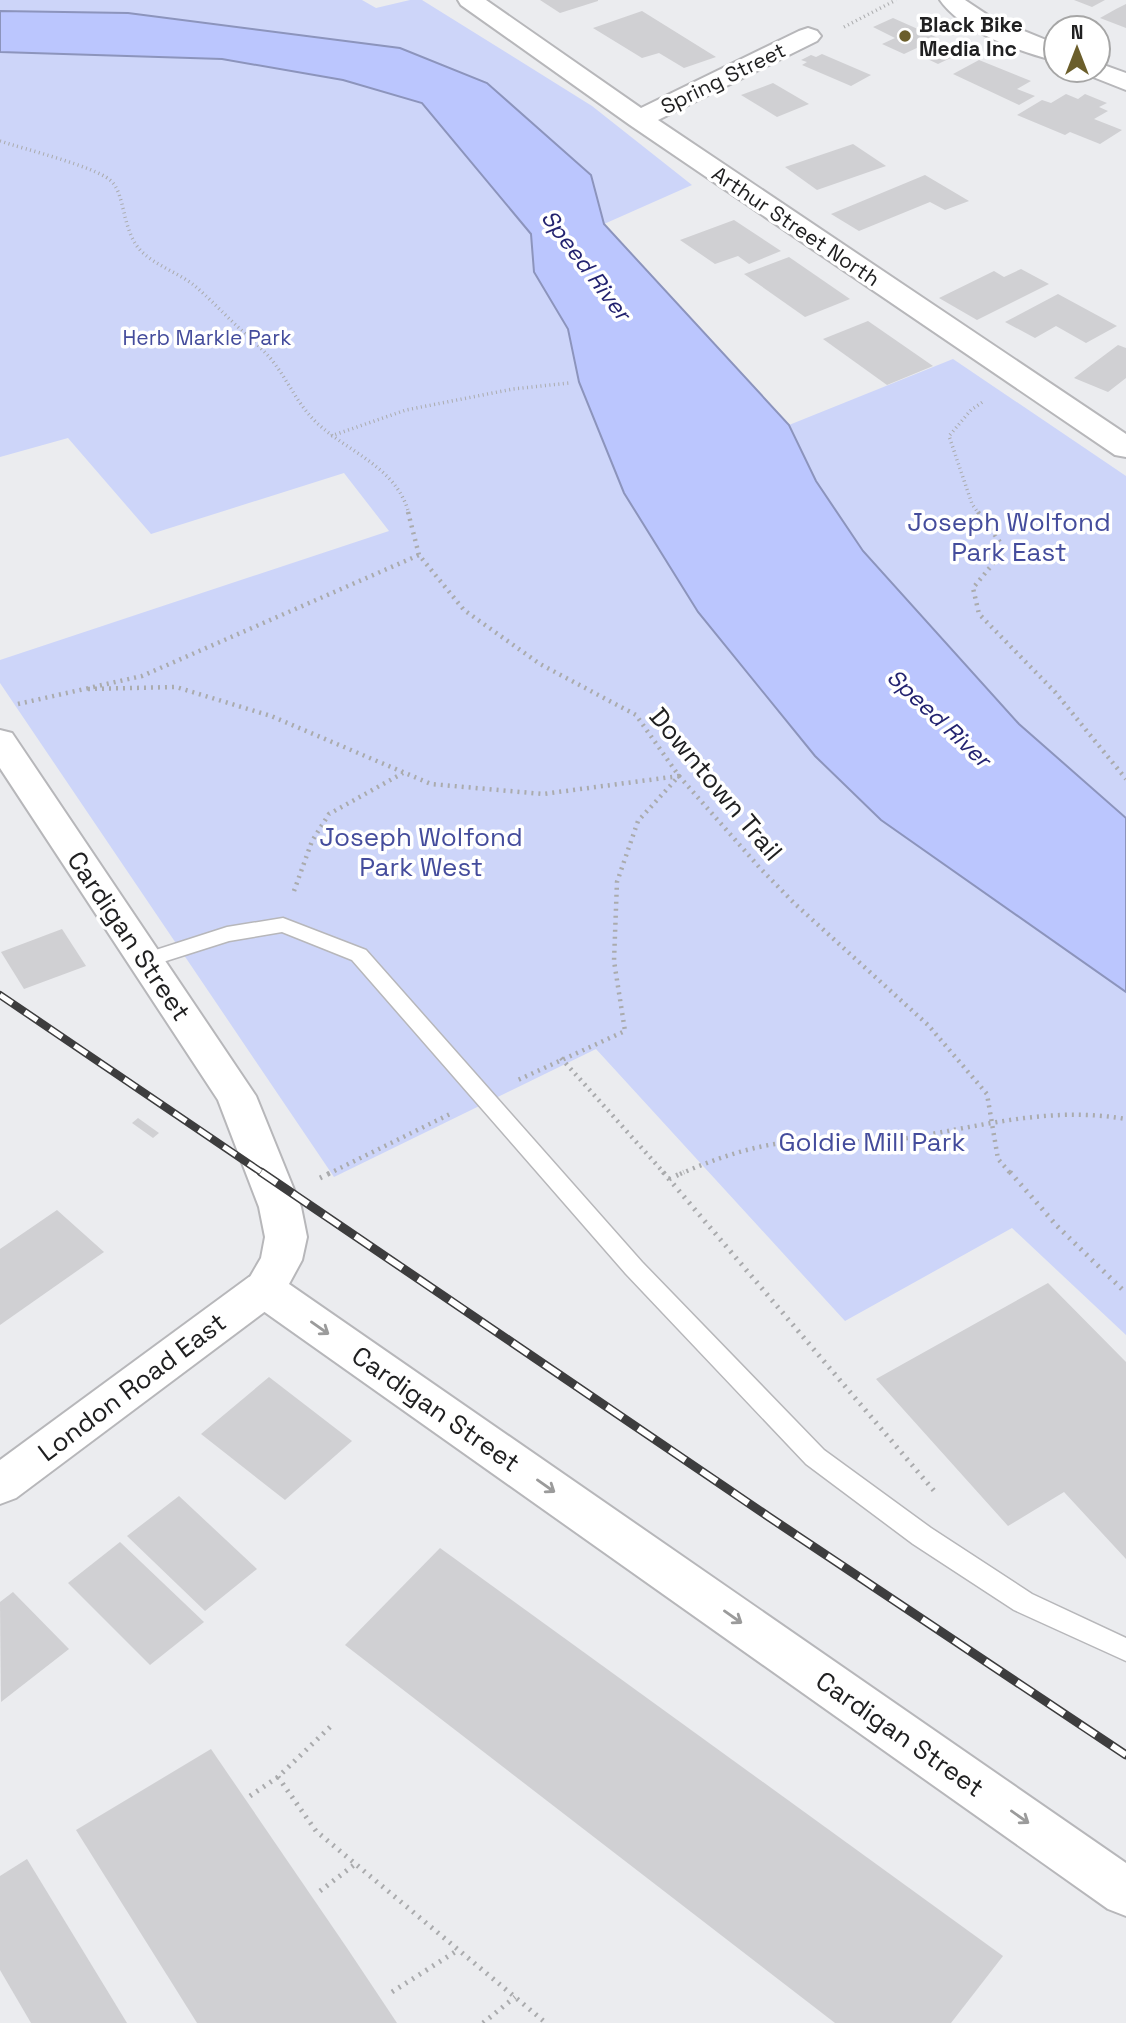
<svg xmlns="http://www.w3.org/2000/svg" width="1126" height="2023" font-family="'Space Grotesk',sans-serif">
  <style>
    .green { fill: #cdd5f9 }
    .water { fill: #bbc6fe; stroke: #8c94bc; stroke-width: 2 }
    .building { fill: #d0d0d3 }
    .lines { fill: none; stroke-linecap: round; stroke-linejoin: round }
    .service-casing { stroke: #b7b7ba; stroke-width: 3 }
    .minor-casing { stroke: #b7b7ba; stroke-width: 4 }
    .tertiary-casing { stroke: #b7b7ba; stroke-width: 4 }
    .path-far2 { stroke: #aaabad; stroke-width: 3.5; stroke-dasharray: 1 3.5; stroke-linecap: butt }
    .path-far1 { stroke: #aaabad; stroke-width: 4.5; stroke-dasharray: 2 5; stroke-linecap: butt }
    .path { stroke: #aaabad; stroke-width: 5; stroke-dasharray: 2 6; stroke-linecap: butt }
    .service { fill: #fff; fill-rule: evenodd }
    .minor { fill: #fff; fill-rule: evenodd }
    .tertiary { fill: #fff; fill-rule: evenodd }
    .rail-far1-casing { stroke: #3d3d3e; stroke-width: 8 }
    .rail-casing { stroke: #3d3d3e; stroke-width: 9 }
    .rail-far1 { stroke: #fff; stroke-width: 5; stroke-dasharray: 15; stroke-linecap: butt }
    .rail { stroke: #fff; stroke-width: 6; stroke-dasharray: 19; stroke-linecap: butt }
    .oneway { stroke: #9b9b9b }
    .poi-dot { fill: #6b5e2b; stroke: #fff; stroke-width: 2.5 }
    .labels { text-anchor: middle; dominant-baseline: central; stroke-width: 7; stroke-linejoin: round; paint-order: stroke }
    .far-poi-label { font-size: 21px; font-weight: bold; fill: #202021; stroke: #fff; text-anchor: start }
    .far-street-label { font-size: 21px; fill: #202021; stroke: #fff }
    .far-park-label { font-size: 21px; fill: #444c9c; stroke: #fff }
    .far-water-label { font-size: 23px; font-style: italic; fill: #232370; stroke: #fff }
    .park-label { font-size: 26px; fill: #444c9c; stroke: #fff }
    .street-label { font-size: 26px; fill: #202021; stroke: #fff }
  </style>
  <rect width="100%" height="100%" fill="#ebecef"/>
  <g class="green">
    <polygon points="0,0 362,0 376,8 410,0 422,0 592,106 692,185 604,224 591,175 487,84 400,48 128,13 0,11"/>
    <polygon points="0,52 222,59 343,80 422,103 532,234 534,273 568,329 579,382 624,493 698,612 815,756 881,820 1126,992 1126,1335 1012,1228 845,1321 596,1049 334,1177 0,683 0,660 389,531 344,473 151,534 68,438 0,457"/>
    <polygon points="953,359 1126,476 1126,818 1019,724 863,551 816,481 789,425"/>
  </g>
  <polygon class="water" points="0,11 128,13 400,48 487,83 591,175 604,224 789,425 816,481 863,551 1019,724 1126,818 1126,992 881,820 815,756 698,612 624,493 579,382 568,329 534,272 531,234 422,103 343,80 222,59 0,52"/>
  <g class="building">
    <polygon points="540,0 598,0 598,1 560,13"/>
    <polygon points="1074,0 1105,0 1092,7"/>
    <polygon points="1126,4 1126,28 1100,18 1116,9"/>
    <polygon points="642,11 716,57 684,68 659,53 642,58 593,28"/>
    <polygon points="893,18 938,38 904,54 882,44 895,38 873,27"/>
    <polygon points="945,42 965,51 938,64 919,55"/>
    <polygon points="822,54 871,75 851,86 802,65 807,62 801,60 811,55 816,57"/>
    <polygon points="979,60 1031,81 1017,89 1035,96 1019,105 953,74"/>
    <polygon points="773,83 809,104 777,117 741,95"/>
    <polygon points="1066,94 1078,99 1085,94 1107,103 1099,107 1108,111 1094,119 1122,130 1100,144 1070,132 1065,135 1017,115 1042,100 1051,103"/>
    <polygon points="853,144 886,166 817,190 785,167"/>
    <polygon points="925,175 969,201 945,210 930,202 859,231 831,214"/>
    <polygon points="734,220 781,251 749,264 738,256 715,264 680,240"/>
    <polygon points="789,257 850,299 805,317 744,274"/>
    <polygon points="1021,269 1049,284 977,320 939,298 994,271 1004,277"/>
    <polygon points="1058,294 1117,326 1086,343 1056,326 1035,338 1005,322"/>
    <polygon points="868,321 933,366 887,385 823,339"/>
    <polygon points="1118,345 1126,348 1126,378 1108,392 1074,378"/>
    <polygon points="62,929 86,966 24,989 1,952"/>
    <polygon points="138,1118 159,1133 153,1138 132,1123"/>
    <polygon points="57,1210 104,1252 0,1325 0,1249"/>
    <polygon points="1048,1283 1126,1362 1126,1559 1064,1492 1008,1526 876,1379"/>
    <polygon points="269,1377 352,1441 285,1500 201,1434"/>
    <polygon points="179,1496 257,1569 205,1611 127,1536"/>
    <polygon points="120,1542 204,1622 150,1665 68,1583"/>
    <polygon points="440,1548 1003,1956 951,2023 835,2023 345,1645"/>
    <polygon points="13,1592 69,1649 1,1702 0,1602"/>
    <polygon points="211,1749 347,1948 397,2023 197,2023 76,1830"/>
    <polygon points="27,1859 127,2023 31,2023 0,1970 0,1876"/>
  </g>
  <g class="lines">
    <defs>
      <polygon id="service" points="283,918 366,950 642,1262 824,1450 931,1528 1032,1594 1126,1638 1126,1661 1014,1610 913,1544 806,1464 626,1274 352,960 282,932 229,941 144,968 137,966 134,961 137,956 227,927"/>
      <g id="minor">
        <polygon points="458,0 486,0 641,108 799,31 808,28 817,31 821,36 817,41 658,120 1126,434 1126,457 1115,455 630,125 461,5"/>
        <path d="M 940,0 L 965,0 L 992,18 L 1056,44 L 1056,61 C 1020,52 961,31 940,0 Z"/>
        <polygon points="1098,63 1126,73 1126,90 1088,75 1084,70 1098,70"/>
        <polygon points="0,730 12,733 256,1096 301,1207 307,1237 302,1260 289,1284 1126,1863 1126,1916 1108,1909 249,1301 243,1289 261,1258 265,1237 259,1207 218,1100 0,768"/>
      </g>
      <polygon id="tertiary" points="264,1272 279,1277 285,1289 279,1301 16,1498 0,1504 0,1460 249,1277"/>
    </defs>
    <use href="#service" class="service-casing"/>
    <use href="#minor" class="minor-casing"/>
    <use href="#tertiary" class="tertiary-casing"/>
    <g class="path-far2">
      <polyline points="844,27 896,0"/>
      <path d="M 0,141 C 24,149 93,166 110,180 C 126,193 121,230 141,251 C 156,266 179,273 195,286 C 209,298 223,313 237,326 C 248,337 261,347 271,359 C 288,380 297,404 317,423 C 349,453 397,467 409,514"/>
      <polyline points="331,436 406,410 513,389 569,383"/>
      <polyline points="979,514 972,504 949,436 971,410 984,401"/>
    </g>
    <g class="path-far1">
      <polyline points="408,512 419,555 464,610 540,664 636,715 679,776 759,867 794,903 928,1025 987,1094 998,1159 1011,1174"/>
      <polyline points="978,512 1005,549 973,588 979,614 1055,692 1126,779"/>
      <polyline points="88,689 176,687 271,716 431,784 543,794 679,776 638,821 617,882 614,961 625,1031 518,1080"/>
      <polyline points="18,704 142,676 419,555"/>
      <polyline points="294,891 312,841 329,814 403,773"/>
      <polyline points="561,1058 665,1174"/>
      <polyline points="328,1174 450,1114"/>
      <path d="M 680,1174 C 719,1157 760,1143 803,1141 C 833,1139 864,1144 894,1140 C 974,1129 1044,1105 1126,1119"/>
    </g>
    <g class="path">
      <polyline points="663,1172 935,1492"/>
      <polyline points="1010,1172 1057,1226 1126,1293"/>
      <polyline points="320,1178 332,1172"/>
      <polyline points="669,1179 684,1172"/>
      <polyline points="330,1727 278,1777 316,1831 546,2023"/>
      <polyline points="250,1796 278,1777"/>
      <polyline points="320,1891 354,1865"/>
      <polyline points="392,1992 458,1950"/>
      <polyline points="483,2023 515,1997"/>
    </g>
    <use href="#service" class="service"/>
    <use href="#minor" class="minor"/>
    <use href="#tertiary" class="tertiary"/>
    <defs>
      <polyline id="rail-far1" points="0,995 264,1174"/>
      <polyline id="rail" points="261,1172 769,1517 1126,1755"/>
    </defs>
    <use href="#rail-far1" class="rail-far1-casing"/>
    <use href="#rail" class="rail-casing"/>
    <use href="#rail-far1" class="rail-far1"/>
    <use href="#rail" class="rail"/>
  </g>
  <defs><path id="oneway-shaft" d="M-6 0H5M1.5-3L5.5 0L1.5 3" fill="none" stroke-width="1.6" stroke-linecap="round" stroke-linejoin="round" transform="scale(1.75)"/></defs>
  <g class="oneway">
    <use href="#oneway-shaft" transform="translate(320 1328) rotate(35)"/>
    <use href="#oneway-shaft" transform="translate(546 1486) rotate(35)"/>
    <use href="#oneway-shaft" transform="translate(733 1617) rotate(35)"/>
    <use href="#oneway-shaft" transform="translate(1020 1817) rotate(35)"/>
  </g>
  <circle class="poi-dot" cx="905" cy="36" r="7"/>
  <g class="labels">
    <g class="far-poi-label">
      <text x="919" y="24">Black Bike<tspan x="919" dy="24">Media Inc</tspan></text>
    </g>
    <g class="far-street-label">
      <text transform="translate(723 78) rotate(-26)">Spring Street</text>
      <text transform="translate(796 226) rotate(34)">Arthur Street North</text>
    </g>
    <g class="far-park-label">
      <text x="207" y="337">Herb Markle Park</text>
    </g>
    <g class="far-water-label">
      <text transform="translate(586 265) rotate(53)">Speed River</text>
      <text transform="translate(939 718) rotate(43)">Speed River</text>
    </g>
    <g class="park-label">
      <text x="1009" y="522">Joseph Wolfond<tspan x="1009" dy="30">Park East</tspan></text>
      <text x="421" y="837">Joseph Wolfond<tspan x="421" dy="30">Park West</tspan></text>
      <text x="872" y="1142">Goldie Mill Park</text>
    </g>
    <g class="street-label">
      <text transform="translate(716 784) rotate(50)">Downtown Trail</text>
      <text transform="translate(129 936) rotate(56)">Cardigan Street</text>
      <text transform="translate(132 1387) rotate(-37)">London Road East</text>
      <text transform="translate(436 1409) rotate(35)">Cardigan Street</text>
      <text transform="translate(900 1734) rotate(35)">Cardigan Street</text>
    </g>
  </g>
  <g transform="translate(1077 49)"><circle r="33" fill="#ffffff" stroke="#a6a6a6" stroke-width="2"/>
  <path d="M0-5L12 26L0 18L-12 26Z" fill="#6b5e2b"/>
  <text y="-10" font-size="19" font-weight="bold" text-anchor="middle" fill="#202021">N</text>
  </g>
</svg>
